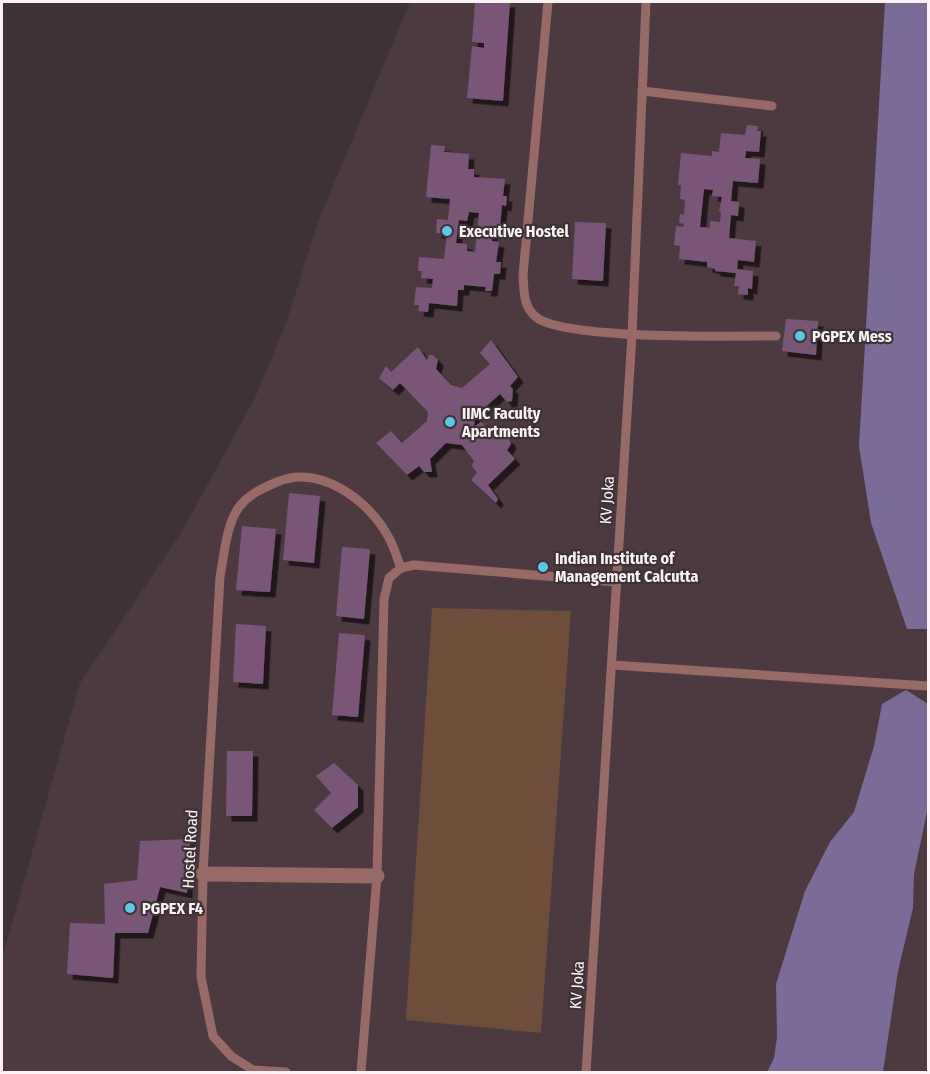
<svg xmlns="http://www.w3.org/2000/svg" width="930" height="1074" font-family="'Fira Sans Condensed',sans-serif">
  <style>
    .built { fill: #4d3a41 }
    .green { fill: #6e4d3a }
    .water { fill: #7b6b98 }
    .building { fill: #795578; fill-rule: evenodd; filter: url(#shadow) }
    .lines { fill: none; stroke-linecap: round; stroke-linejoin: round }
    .lane { stroke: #976a67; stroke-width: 9 }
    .street { stroke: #976a67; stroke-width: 15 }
    .poi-dot { fill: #5ac8e6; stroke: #3e3236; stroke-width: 2 }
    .labels { text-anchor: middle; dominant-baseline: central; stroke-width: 4.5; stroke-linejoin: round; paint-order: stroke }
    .poi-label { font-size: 16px; font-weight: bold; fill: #faf2f4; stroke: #3e3236; text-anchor: start }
    .street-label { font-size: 16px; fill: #faf2f4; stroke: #3e3236 }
  </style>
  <defs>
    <filter id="shadow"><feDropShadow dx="5.5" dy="5.5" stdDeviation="0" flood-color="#0009"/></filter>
  </defs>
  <rect width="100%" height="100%" fill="#3e3236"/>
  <polygon class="built" points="410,2 928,2 928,1072 2,1072 2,958 80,683 181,533 255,398 285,326 318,222"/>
  <polygon class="green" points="432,608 571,611 541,1033 406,1020"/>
  <g class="water">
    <polygon points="885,2 928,2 928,629 907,629 871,523 859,446"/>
    <polygon points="906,690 928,704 928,807 914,874 913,908 898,971 883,1072 767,1072 774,1058 777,1037 776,984 805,891 830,842 854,812 874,746 882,704"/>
  </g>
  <g class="building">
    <polygon points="475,2 510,2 503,101 467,98 472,46 484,48 484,43 472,42"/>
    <path d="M 747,125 L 758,126 L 757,131 L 761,131 L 759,152 L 746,151 L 745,158 L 760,159 L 758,183 L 733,181 L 731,201 L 739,202 L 738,216 L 731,215 L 729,238 L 756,241 L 754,262 L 738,260 L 737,269 L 753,271 L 752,289 L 748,288 L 748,295 L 738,294 L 739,286 L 734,286 L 736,273 L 715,271 L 715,269 L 707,267 L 707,262 L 679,259 L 680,246 L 674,245 L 676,226 L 683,227 L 684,224 L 679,223 L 680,214 L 684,215 L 685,200 L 680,199 L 681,185 L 678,185 L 681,153 L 712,156 L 712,151 L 719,152 L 721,133 L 745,135 ZM 704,189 L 713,190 L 712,196 L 722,197 L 719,212 L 721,212 L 720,222 L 710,221 L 710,228 L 700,227 Z"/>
    <path d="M 431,145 L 445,146 L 444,152 L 469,154 L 468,169 L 474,169 L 474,177 L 505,179 L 503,196 L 507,196 L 506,206 L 502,205 L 500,228 L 493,227 L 492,241 L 499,242 L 496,262 L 501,262 L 500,274 L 494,274 L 492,291 L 485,291 L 486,287 L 464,285 L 464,290 L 458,290 L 457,306 L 429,303 L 428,312 L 418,311 L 419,305 L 414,305 L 416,287 L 432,288 L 433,279 L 421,278 L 422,271 L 418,271 L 419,257 L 444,259 L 447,234 L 436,233 L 437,219 L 448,220 L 450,199 L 426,197 ZM 469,212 L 479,213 L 475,252 L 467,251 L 467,244 L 456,243 L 459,220 L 467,221 Z"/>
    <polygon points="575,222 606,223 603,281 572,279"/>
    <polygon points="786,319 818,321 816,355 782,351"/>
    <polygon points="491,340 518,377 510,386 513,389 512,401 507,402 500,394 481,411 476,405 474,427 481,422 499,438 503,436 509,439 511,444 507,450 515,459 488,485 498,499 496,503 471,480 477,473 472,466 474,461 462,445 446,443 430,459 432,472 424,472 419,466 407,475 376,443 391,431 402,443 427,421 428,412 400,383 393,390 379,378 386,366 391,372 418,347 427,360 429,355 433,355 438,360 436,369 451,385 462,388 490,364 480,353"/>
    <polygon points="289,493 320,496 314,563 283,560"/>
    <polygon points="242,526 276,529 270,592 236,590"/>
    <polygon points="342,547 370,549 364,619 336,616"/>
    <polygon points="236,624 266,626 263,684 233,682"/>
    <polygon points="339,633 365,635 358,717 332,715"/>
    <polygon points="227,751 253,751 252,816 226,816"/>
    <polygon points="334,763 358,785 358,807 332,828 314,810 331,793 316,776"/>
    <polygon points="190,839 187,893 160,887 148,933 115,933 113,978 67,974 70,923 105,924 104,884 137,880 140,841"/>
  </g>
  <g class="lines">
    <g class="lane">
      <path d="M 548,2 L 523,275 C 524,290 523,307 536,317 C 564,340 733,336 776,336"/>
      <polyline points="642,91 772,106"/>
      <polyline points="401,568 414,565 617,582"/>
      <polyline points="612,665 928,686"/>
      <path d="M 286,1072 L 253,1070 L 231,1056 L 213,1036 L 201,977 L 203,874 L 220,577 C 224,556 226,525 239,507 C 249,494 263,488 277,482 C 320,464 369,500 389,538 C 394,547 397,558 401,568"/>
      <polyline points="361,1072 377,876 384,599 389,578 401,568"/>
      <polyline points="586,1072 632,335 646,2"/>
    </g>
    <polyline class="street" points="203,874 377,876"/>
  </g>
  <g class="poi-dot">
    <circle cx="447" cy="231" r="6"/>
    <circle cx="800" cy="336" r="6"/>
    <circle cx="450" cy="422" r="6"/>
    <circle cx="543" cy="567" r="6"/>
    <circle cx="130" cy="908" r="6"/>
  </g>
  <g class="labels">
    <g class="poi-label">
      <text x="459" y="231">Executive Hostel</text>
      <text x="812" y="336">PGPEX Mess</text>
      <text x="462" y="413">IIMC Faculty<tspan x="462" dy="18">Apartments</tspan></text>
      <text x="555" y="558">Indian Institute of<tspan x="555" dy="18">Management Calcutta</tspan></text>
      <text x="142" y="908">PGPEX F4</text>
    </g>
    <g class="street-label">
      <text transform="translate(607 500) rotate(-86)">KV Joka</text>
      <text transform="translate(190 849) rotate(-87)">Hostel Road</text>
      <text transform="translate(577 985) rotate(-86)">KV Joka</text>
    </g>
  </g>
  <rect width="930" height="1074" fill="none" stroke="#faf2f4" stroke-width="6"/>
</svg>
